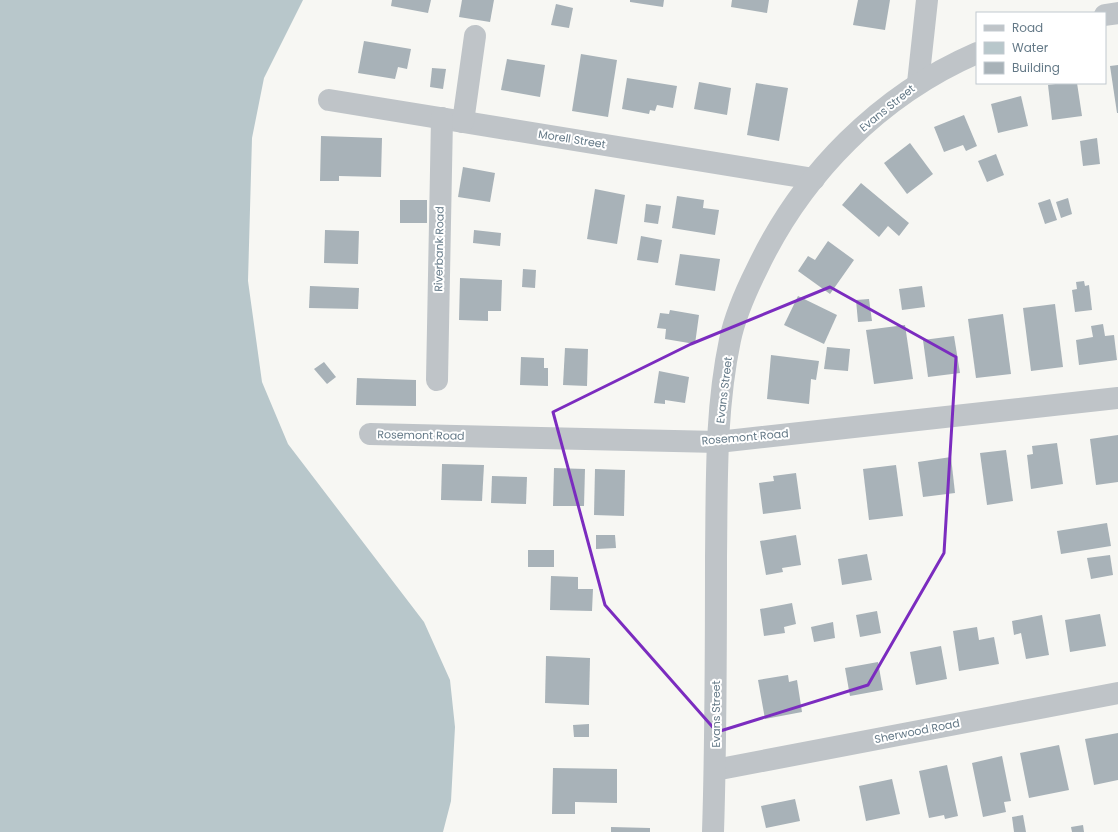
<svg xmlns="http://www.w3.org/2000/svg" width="1118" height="832" font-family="Poppins,sans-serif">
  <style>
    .water { fill: #b8c7cb }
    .building { fill: #a8b2b8 }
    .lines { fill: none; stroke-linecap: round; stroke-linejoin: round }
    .minor { stroke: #bfc4c8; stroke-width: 22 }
    .marked { fill: none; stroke: #7b2cbf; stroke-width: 3; stroke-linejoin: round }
    .labels { text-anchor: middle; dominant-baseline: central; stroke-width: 4; stroke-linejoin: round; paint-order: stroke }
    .street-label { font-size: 11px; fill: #647987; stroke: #fff }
  </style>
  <rect width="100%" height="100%" fill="#f7f7f3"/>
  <polygon class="water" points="0,0 303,0 264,78 252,138 248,281 262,382 288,444 424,622 450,680 455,727 451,801 443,832 0,832"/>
  <g class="building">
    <polygon points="392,0 431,0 428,13 391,6"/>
    <polygon points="462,0 494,0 490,22 459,17"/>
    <polygon points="630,0 664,0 663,7 630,2"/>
    <polygon points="732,0 769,0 767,13 731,7"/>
    <polygon points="858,0 890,0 885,30 853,25"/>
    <polygon points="556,4 573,8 569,28 551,25"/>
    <polygon points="364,41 411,49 407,69 398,67 395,79 358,73"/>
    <polygon points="581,54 617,60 608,117 572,111"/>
    <polygon points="507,59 545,65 540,97 501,90"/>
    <polygon points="1118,65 1118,113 1117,113 1110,66"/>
    <polygon points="432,68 446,69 443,89 430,87"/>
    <polygon points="627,78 677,86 673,108 657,105 655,111 650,110 649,114 622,109"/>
    <polygon points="699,82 731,88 727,115 694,109"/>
    <polygon points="756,83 788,88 779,141 747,135"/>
    <polygon points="1063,83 1077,83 1082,116 1052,120 1048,85"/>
    <polygon points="1021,96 1028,126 998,133 991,104"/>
    <polygon points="964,115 977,146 966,151 963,145 944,152 934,127"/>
    <polygon points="321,136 382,138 381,177 339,176 339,181 320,181"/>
    <polygon points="1097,138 1100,164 1083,166 1080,141"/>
    <polygon points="910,143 933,174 907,194 884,163"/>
    <polygon points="996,154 1004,175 987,182 978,161"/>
    <polygon points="463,167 495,173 490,202 458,197"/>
    <polygon points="861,183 909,223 899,236 888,226 879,237 842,205"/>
    <polygon points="595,189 625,195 617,244 587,239"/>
    <polygon points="677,196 704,200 703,208 719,210 715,235 672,228"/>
    <polygon points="1068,198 1072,214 1061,218 1056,202"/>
    <polygon points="1050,199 1057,220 1045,224 1038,203"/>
    <rect x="400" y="200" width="27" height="23"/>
    <polygon points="646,204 661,206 658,224 644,222"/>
    <polygon points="325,230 359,231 358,264 324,263"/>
    <polygon points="474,230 501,233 500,246 473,243"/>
    <polygon points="641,236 662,240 658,263 637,260"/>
    <polygon points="828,241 854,260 830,294 798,271 808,256 815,260"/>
    <polygon points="680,254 720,259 715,291 675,285"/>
    <polygon points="523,269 536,270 535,288 522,287"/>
    <polygon points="460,278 502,280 501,311 488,311 488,321 459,320"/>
    <polygon points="1084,281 1085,286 1089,285 1092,310 1075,312 1072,290 1077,289 1076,282"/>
    <polygon points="310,286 359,288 358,309 309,308"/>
    <polygon points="922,286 925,307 902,310 899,289"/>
    <polygon points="798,296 837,315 824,344 784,325"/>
    <polygon points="869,299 872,321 858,322 856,300"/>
    <polygon points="1055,304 1063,367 1031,371 1023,308"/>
    <polygon points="670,310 699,315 695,344 665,339 666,329 657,328 660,313 669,314"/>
    <polygon points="1003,314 1011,374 976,378 968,319"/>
    <polygon points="1103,324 1105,336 1114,335 1117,360 1079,365 1076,340 1093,337 1091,326"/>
    <polygon points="905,325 913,379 874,384 866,330"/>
    <polygon points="954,336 960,373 928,377 923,340"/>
    <polygon points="827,347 850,349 848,371 824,369"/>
    <polygon points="565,348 588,349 587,386 563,385"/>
    <polygon points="771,355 819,361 816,380 811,379 809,404 767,399"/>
    <polygon points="521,357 544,358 544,368 548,368 548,386 520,385"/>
    <polygon points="324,362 336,377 327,384 314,369"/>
    <polygon points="659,371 689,377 685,403 665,400 665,404 654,403"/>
    <polygon points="357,378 416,380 416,406 356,405"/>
    <polygon points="1118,435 1118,482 1096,485 1090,439"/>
    <polygon points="1057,443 1063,484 1031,489 1027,455 1033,454 1032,446"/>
    <polygon points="1006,450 1013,501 987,505 980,453"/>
    <polygon points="951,457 955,493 923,497 918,462"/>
    <polygon points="442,464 484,465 482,501 441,500"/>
    <polygon points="896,465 903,516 869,520 863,469"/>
    <polygon points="554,468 585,469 584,506 553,506"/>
    <polygon points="595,469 625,470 624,516 594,515"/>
    <polygon points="796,473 801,509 763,514 759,483 774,481 773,476"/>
    <polygon points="492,476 527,477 526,504 491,503"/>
    <polygon points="1107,523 1111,546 1061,554 1057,531"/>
    <polygon points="596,535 615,535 616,548 596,549"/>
    <polygon points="796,535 801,565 782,568 783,572 766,575 760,541"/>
    <rect x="528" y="550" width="26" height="17"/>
    <polygon points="867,554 872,580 842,585 838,559"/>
    <polygon points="1110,555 1113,575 1091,579 1087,558"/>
    <polygon points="551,576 578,577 578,589 593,589 592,611 550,610"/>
    <polygon points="792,603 796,624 784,627 785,633 764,636 760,609"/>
    <polygon points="877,611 881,633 860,637 856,615"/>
    <polygon points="1100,614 1106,646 1070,652 1065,620"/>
    <polygon points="1042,615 1049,655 1026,659 1021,633 1014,635 1012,621"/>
    <polygon points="833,622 835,638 814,642 811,627"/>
    <polygon points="977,627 979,640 994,637 999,664 959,671 953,631"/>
    <polygon points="941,646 947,679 916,685 910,652"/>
    <polygon points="546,656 590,658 589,705 545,703"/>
    <polygon points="878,662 883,690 850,696 845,668"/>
    <polygon points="788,675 789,682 797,680 802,712 765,719 758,680"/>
    <polygon points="589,724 589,737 574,737 573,725"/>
    <polygon points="1118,733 1118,780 1094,785 1085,739"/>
    <polygon points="1059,745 1069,790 1029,798 1020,753"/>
    <polygon points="1002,756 1011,801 1004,802 1006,812 983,817 972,763"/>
    <polygon points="947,765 958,816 945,819 944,815 929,818 919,771"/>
    <polygon points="553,768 617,769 617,803 575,802 575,814 552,814"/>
    <polygon points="892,779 900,814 866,821 859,786"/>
    <polygon points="795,799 800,821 766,828 761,806"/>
    <polygon points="1023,815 1026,832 1014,832 1012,817"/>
    <polygon points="1083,825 1084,832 1072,832 1071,827"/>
    <polygon points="611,827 650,828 650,832 611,832"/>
  </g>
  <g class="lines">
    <g class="minor">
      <polyline points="1105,15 1118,13"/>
      <polyline points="918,83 927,0"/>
      <polyline points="329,100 814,179"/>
      <polyline points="463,122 475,36"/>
      <polyline points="437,380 442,118"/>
      <polyline points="370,434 718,442 1118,398"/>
      <polyline points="715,770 1118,693"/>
      <path d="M 713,832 C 716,740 716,648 716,557 C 717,484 715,411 730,340 C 735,316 746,291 757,269 C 802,174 880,95 977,53"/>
    </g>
  </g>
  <path class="marked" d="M 830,287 L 956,357 L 944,553 L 868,685 L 717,732 L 605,605 L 553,412 L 691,344 Z"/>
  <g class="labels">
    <g class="street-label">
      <text transform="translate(887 108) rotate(-39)">Evans Street</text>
      <text transform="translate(572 139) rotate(9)">Morell Street</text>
      <text transform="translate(439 249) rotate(-89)">Riverbank Road</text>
      <text transform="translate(724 390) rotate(-83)">Evans Street</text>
      <text transform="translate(421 435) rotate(1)">Rosemont Road</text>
      <text transform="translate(745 437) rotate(-5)">Rosemont Road</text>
      <text transform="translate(716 714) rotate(-90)">Evans Street</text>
      <text transform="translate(917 731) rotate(-11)">Sherwood Road</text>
    </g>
  </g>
  <rect x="976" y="12" width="130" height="72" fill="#ffffff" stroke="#c1c9cf"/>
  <rect x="984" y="25" width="20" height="6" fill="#bfc4c8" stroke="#c1c9cf"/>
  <text x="1012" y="32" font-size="12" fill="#647987">Road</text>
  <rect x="984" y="42" width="20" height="12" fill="#b8c7cb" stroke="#c1c9cf"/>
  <text x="1012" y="52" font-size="12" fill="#647987">Water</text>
  <rect x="984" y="62" width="20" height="12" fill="#a8b2b8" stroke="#c1c9cf"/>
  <text x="1012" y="72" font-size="12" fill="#647987">Building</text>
</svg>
